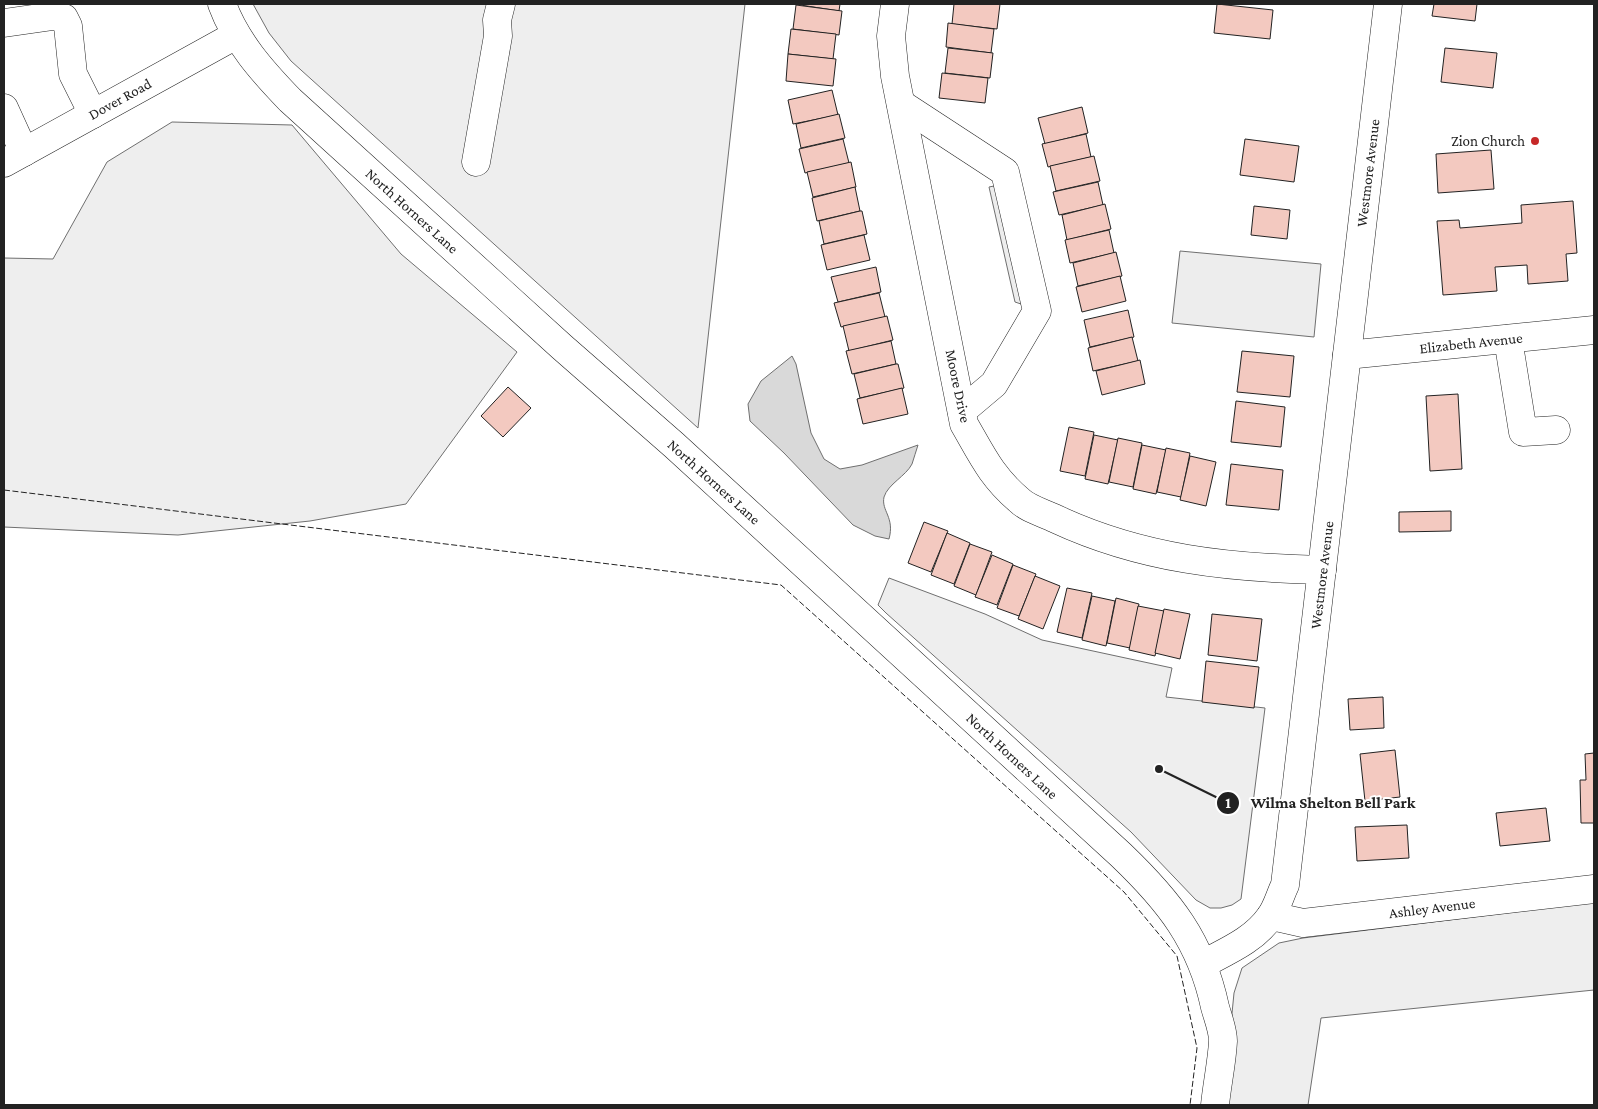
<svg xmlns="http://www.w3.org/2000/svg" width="1598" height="1109" font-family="'Crimson Pro',serif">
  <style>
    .green { fill: #eee; stroke: #6f6f6f }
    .parking { fill: #ededed; stroke: #6f6f6f }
    .water { fill: #d9d9d9; stroke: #6f6f6f }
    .building { fill: #f3c9c0; stroke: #222 }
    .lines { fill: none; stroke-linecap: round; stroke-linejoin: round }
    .minor-casing { stroke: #222; stroke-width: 29 }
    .minor { stroke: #fff; stroke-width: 28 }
    .fence { stroke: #222; stroke-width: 1; stroke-dasharray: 6 2.5; stroke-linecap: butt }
    .poi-dot { fill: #c62828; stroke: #fff; stroke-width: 2 }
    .labels { text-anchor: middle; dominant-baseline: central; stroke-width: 4; stroke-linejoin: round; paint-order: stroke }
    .street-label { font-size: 15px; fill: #222; stroke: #fff }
    .poi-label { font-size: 15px; fill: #222; stroke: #fff; text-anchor: end }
    .leader { fill: none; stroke: #222; stroke-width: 2 }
    .callout-dot { fill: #222; stroke: #fff; stroke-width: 2 }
    .mark-label { font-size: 15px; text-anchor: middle; font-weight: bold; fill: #fff }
    .callout-label { font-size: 16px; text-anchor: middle; font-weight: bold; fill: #222; stroke: #fff; stroke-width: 4; stroke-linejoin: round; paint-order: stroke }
  </style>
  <rect width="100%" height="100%" fill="#fff"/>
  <g class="green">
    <polygon points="253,4 745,4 698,428 291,61 269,33"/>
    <polygon points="172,122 292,125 401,254 517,352 406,504 310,521 178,535 4,527 4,258 53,259 107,162"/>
    <polygon points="889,578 985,614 1042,640 1172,668 1166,697 1265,708 1241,899 1232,905 1221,908 1210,908 1196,900 1131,832 886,613 878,605"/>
    <polygon points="1594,902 1594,990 1321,1018 1308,1105 1223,1105 1234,993 1242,968 1279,943 1303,938"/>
  </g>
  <g class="parking">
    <polygon points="999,185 1024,305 1015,302 989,187"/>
    <polygon points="1180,251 1321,264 1314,337 1172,323"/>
  </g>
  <path class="water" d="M 792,356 L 796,364 L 811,433 L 824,459 L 840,469 L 862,465 L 918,445 C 916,451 914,458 912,464 C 906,476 888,484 884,497 C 881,511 895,517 889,539 L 875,536 L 853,525 L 784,453 L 750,421 L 748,404 L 761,381 Z"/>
  <g class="building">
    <polygon points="794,4 840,4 839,11"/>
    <polygon points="954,4 1000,4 997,29 952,24"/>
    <polygon points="1217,4 1273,10 1270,39 1214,33"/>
    <polygon points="1434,4 1477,4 1475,21 1432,16"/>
    <polygon points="796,5 842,11 839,35 793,29"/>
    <polygon points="948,23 994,29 991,53 946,47"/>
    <polygon points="791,29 836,34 833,59 788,54"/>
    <polygon points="948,48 993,53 990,78 945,73"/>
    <polygon points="1445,48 1497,53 1493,88 1441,82"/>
    <polygon points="788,54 836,59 833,86 786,81"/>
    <polygon points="942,73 988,78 985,103 939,98"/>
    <polygon points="832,90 838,115 793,124 788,100"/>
    <polygon points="1082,107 1088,133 1045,144 1038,118"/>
    <polygon points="839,114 845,138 801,148 796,124"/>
    <polygon points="1086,134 1091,157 1048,167 1042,144"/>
    <polygon points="843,139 849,163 805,173 799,149"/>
    <polygon points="1245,139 1299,146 1294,182 1240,175"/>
    <polygon points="1491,150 1494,189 1438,193 1436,154"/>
    <polygon points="1094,156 1100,181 1056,191 1050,166"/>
    <polygon points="851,162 856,187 813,197 807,172"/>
    <polygon points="1098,182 1103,205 1059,215 1053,192"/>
    <polygon points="855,187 860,211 817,221 812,198"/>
    <polygon points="1573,201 1577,253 1566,254 1568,281 1528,284 1527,265 1495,267 1497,291 1443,295 1437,221 1459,220 1460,228 1522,223 1521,205"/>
    <polygon points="1105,204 1111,229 1067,240 1062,215"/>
    <polygon points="1254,206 1290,210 1287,239 1251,235"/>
    <polygon points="860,211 862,211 867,234 824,244 819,221"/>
    <polygon points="1109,230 1114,253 1070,263 1065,240"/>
    <polygon points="864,235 870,260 827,270 821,245"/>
    <polygon points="1116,252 1122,276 1078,286 1073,263"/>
    <polygon points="876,267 881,292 838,302 831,277"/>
    <polygon points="1120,276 1126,301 1082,312 1076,287"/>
    <polygon points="879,293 885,317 841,327 834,303"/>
    <polygon points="1128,310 1134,337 1090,347 1084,320"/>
    <polygon points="887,316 893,340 849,351 843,326"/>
    <polygon points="1132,337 1138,361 1093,371 1088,348"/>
    <polygon points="891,341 896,364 852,374 846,351"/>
    <polygon points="1242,351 1294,356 1290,397 1237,392"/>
    <polygon points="1140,360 1145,384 1102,395 1096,371"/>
    <polygon points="896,364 898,364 904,388 860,398 854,374"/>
    <polygon points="508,387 531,408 503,437 481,416"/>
    <polygon points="902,388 908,414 863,424 857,399"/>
    <polygon points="1458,394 1462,469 1430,471 1426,396"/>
    <polygon points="1236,401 1285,407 1281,447 1231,442"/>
    <polygon points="1069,427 1094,432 1085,476 1060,471"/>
    <polygon points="1094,435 1118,440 1108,484 1085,479"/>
    <polygon points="1118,438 1142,443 1133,487 1109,482"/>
    <polygon points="1142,445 1166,450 1156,494 1133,489"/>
    <polygon points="1166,448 1190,453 1181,497 1157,492"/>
    <polygon points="1190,456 1216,462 1206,506 1180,500"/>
    <polygon points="1231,464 1283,470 1279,510 1226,505"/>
    <polygon points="1451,511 1451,531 1399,532 1399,512"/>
    <polygon points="924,522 948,531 931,572 908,563"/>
    <polygon points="947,533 970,543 954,584 931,575"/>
    <polygon points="970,544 992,552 976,595 954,586"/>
    <polygon points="992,555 1013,564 997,605 975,597"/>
    <polygon points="1013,565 1036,574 1019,616 997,608"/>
    <polygon points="1035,576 1060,586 1043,629 1018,619"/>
    <polygon points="1067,588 1092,593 1082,638 1057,632"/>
    <polygon points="1092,596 1115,601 1106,646 1082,640"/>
    <polygon points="1116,598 1139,604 1130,648 1107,643"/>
    <polygon points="1138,606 1164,611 1155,656 1129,650"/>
    <polygon points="1164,609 1190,614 1180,659 1155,653"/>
    <polygon points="1212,614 1262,619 1257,661 1208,655"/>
    <polygon points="1206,661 1259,667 1254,708 1202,702"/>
    <polygon points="1383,697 1384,728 1350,730 1348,699"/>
    <polygon points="1395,750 1400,797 1365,801 1360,754"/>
    <polygon points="1594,753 1594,823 1581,823 1580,780 1586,780 1585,754"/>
    <polygon points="1546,808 1550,841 1500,846 1496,813"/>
    <polygon points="1407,825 1409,858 1357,861 1355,827"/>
  </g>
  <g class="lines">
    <defs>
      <g id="minor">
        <path d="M 222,4 C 236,42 262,71 290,100 L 562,347 L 674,445 L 1121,855 C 1169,901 1201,941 1215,1007 C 1218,1018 1223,1030 1223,1041 C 1222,1062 1217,1084 1215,1105"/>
        <path d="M 895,4 L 891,36 L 895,76 L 964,424 C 982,455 991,476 1019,500 C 1028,509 1044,513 1056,519 C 1142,559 1229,568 1322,570"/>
        <polyline points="4,23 53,16 64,18 68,26 73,74 93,114"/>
        <polyline points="901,104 1005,172 1037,311 994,384 962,411"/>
        <polyline points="4,108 24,152"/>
        <polyline points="476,162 498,36 497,20 501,4"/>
        <polyline points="4,163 236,35"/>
        <polyline points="1508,339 1523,432 1556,430"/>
        <polyline points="1347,355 1594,330"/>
        <polyline points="1271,916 1303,923 1594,889"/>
        <path d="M 1203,964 C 1227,951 1254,940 1270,917 C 1277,908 1280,895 1285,885 L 1388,4"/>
      </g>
    </defs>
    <use href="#minor" class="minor-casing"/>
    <use href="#minor" class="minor"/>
    <polyline class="fence" points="4,490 781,585 1124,892 1177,956 1197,1048 1190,1105"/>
  </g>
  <circle class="poi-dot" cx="1535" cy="141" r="5"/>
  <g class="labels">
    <g class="street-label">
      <text transform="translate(120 99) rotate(-29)">Dover Road</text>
      <text transform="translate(1368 173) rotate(-83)">Westmore Avenue</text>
      <text transform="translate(412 211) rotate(42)">North Horners Lane</text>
      <text transform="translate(1471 343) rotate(-6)">Elizabeth Avenue</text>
      <text transform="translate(958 386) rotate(78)">Moore Drive</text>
      <text transform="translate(714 482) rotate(42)">North Horners Lane</text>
      <text transform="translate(1322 575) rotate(-83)">Westmore Avenue</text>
      <text transform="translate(1012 756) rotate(43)">North Horners Lane</text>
      <text transform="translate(1432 908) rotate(-7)">Ashley Avenue</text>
    </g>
    <g class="poi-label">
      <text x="1525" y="141">Zion Church</text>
    </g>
  </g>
  <path class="leader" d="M1159 769L1228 803"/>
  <g class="callout-dot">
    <circle cx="1159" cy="769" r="5"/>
    <circle cx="1228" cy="803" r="12"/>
  </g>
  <g class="mark-label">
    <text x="1228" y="808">1</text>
  </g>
  <g class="callout-label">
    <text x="1333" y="808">Wilma Shelton Bell Park</text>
  </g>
  <rect width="1598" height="1109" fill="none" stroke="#222222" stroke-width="10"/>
</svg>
